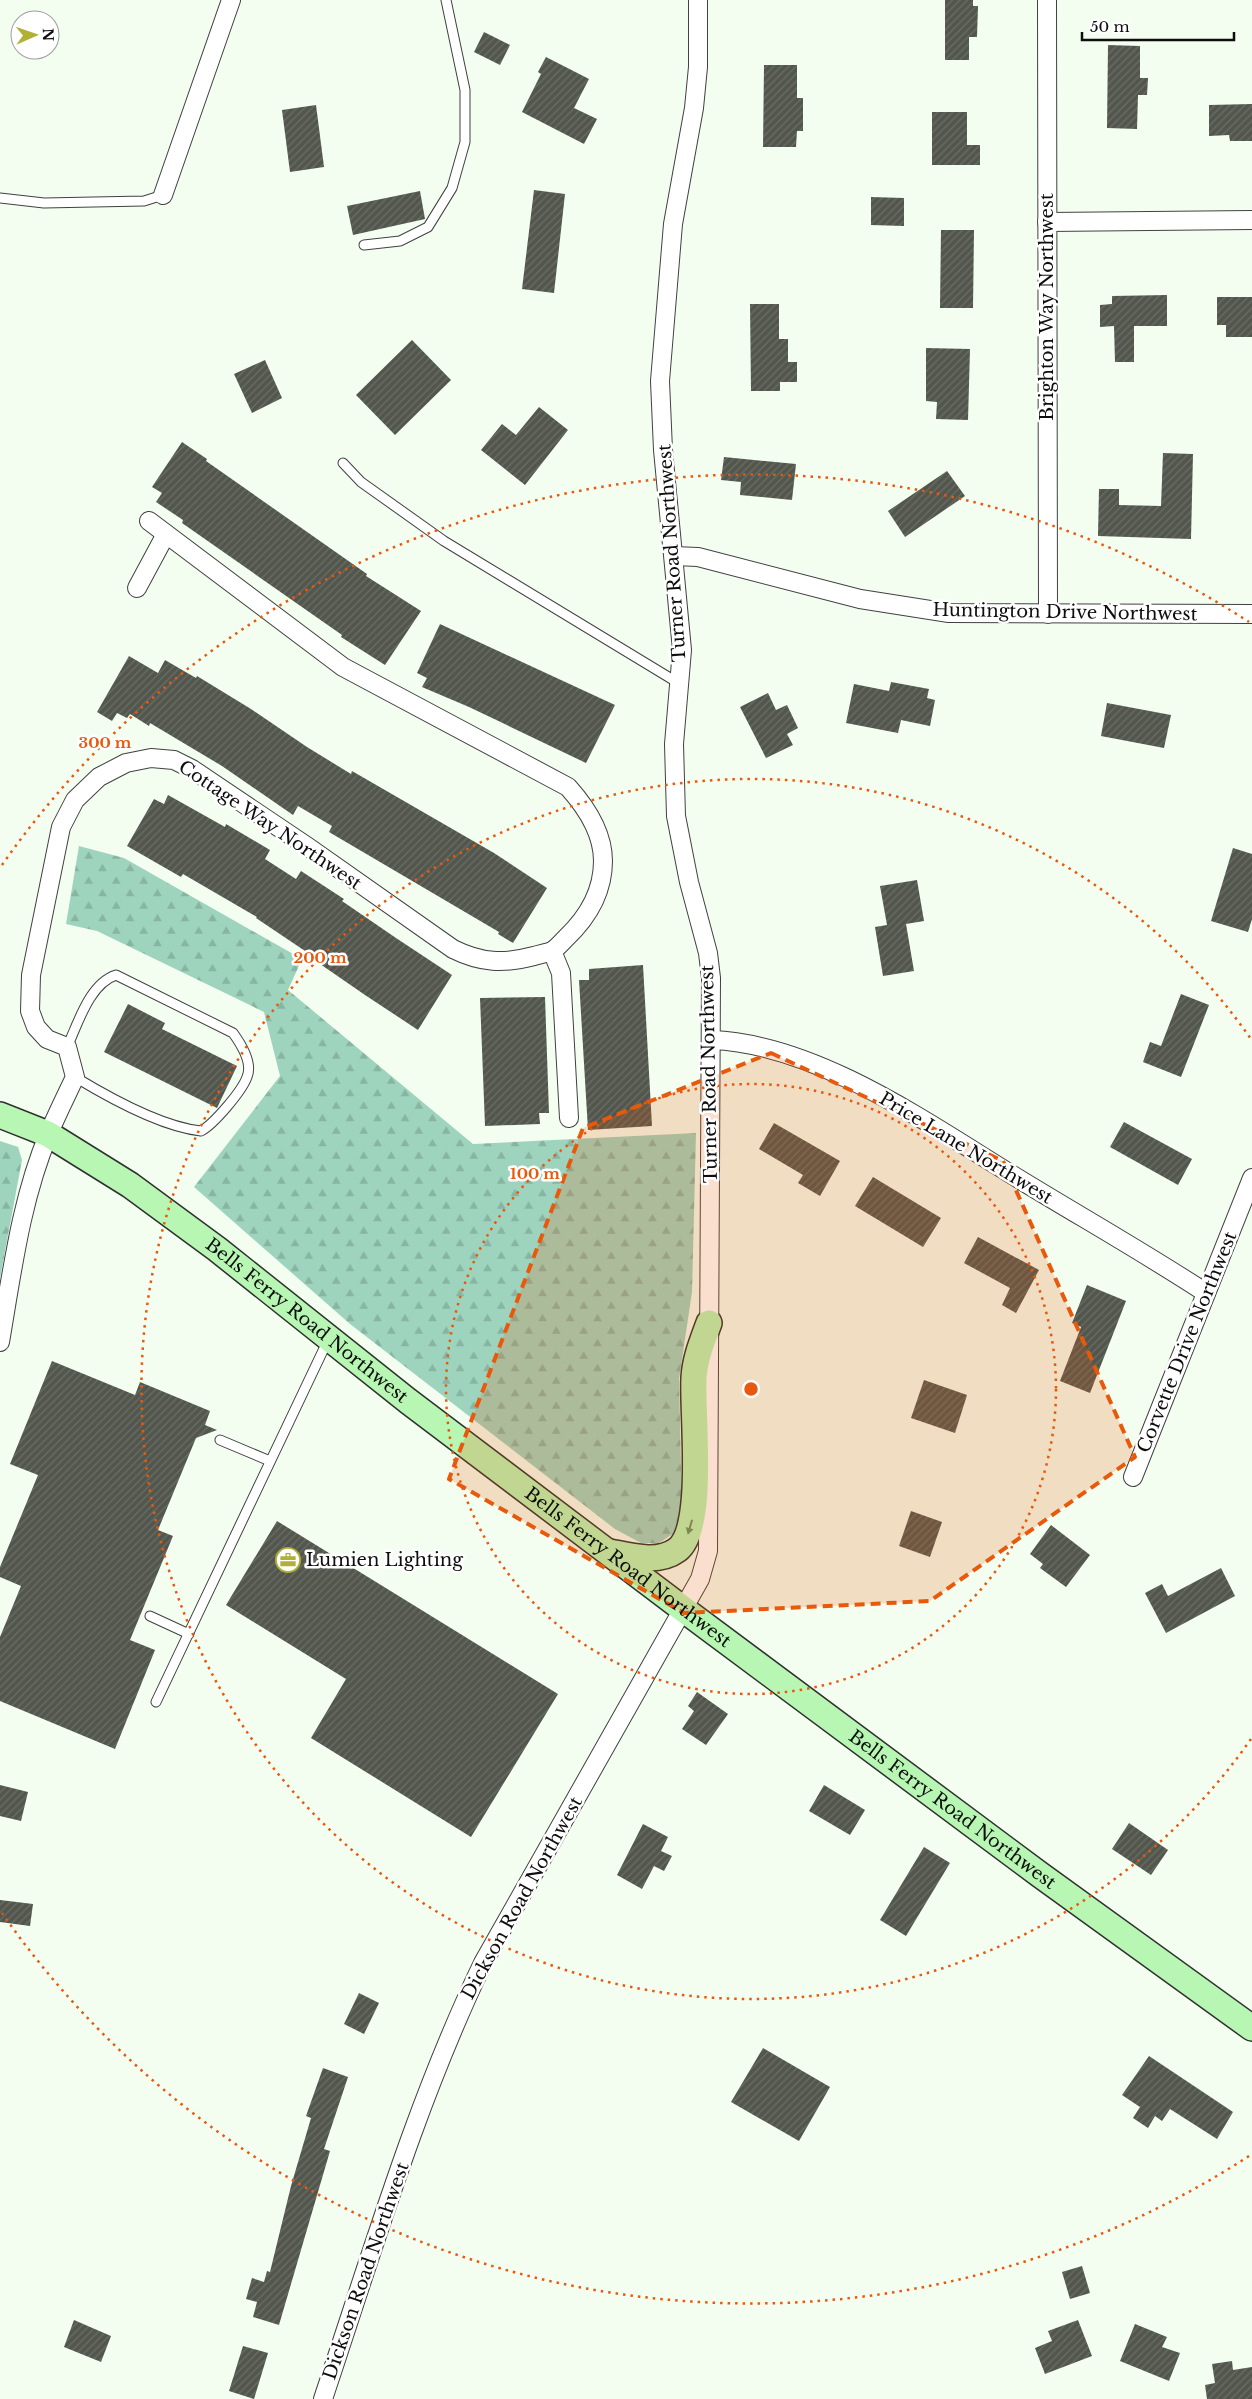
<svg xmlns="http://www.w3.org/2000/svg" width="1252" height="2399" font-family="'Libre Baskerville',serif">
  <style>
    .forest { fill: url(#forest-firs) }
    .building { fill: url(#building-hatch) }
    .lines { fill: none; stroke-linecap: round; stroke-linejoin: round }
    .service-casing { stroke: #414141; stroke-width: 11 }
    .minor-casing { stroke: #414141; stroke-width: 20 }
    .secondary-casing { stroke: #303030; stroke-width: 28 }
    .service { stroke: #fff; stroke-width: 9 }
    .minor { stroke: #fff; stroke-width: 18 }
    .secondary { stroke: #b8f7b3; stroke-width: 25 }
    .oneway { fill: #6c8e69 }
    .marked { fill: #e8590c; fill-opacity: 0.2; stroke: #e8590c; stroke-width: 4; stroke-dasharray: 10 6; stroke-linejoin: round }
    .ring { fill: none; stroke: #e8590c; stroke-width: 2.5; stroke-dasharray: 2.5 5 }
    .labels { text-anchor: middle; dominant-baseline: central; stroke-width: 5; stroke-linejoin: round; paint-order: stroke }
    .street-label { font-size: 18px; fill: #0e0e0e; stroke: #fff }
    .poi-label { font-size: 18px; fill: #0e0e0e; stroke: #fff; text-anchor: start }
    .centre { fill: #e8590c; stroke: #fff; stroke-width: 2.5 }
    .ring-label { font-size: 15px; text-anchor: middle; font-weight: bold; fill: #e8590c; stroke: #fff; stroke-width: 5; stroke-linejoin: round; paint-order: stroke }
  </style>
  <defs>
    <pattern id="forest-firs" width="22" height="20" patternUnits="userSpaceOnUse" patternTransform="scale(1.25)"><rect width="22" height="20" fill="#9ed4be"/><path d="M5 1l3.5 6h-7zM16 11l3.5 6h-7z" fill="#87b5a2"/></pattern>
    <pattern id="building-hatch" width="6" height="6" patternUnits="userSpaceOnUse" patternTransform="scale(1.25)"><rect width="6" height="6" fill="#52564c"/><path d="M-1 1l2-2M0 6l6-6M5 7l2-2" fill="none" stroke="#6b6e67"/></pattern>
  </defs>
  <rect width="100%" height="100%" fill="#f3fef1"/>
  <g class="forest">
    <polygon points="79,846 124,858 302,959 288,990 473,1144 696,1133 692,1292 679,1379 682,1510 674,1533 659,1543 641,1543 615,1529 350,1324 194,1187 280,1076 264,1012 97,931 66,924"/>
    <polygon points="0,1141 18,1147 22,1160 0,1278"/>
  </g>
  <g class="building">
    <polygon points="945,0 973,0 973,6 978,6 977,37 969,37 969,60 945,60"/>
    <polygon points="484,32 510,45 500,65 474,52"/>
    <polygon points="1108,45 1140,46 1140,78 1148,78 1147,95 1138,95 1137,129 1107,128"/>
    <polygon points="546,57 589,79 574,108 597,119 584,144 522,112 541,74 538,72"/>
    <polygon points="764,65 797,65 797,98 803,98 803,131 797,131 796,147 763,147"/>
    <polygon points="1252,104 1252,141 1230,141 1229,135 1209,136 1209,105"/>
    <polygon points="316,105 324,167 290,172 282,110"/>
    <polygon points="932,112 967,112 967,145 980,145 980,165 932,165"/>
    <polygon points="534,190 565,194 554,293 522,289"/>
    <polygon points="420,191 425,219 353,235 347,206"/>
    <polygon points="871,197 904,198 904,226 871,225"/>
    <polygon points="941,230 974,230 973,308 940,308"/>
    <polygon points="1167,295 1167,326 1134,326 1134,362 1115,362 1114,326 1100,327 1100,305 1112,304 1112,296"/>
    <polygon points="1217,297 1252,297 1252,337 1226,337 1226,325 1217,325"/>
    <polygon points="750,304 779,304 779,339 788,339 788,362 797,362 797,382 780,382 780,391 751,391"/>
    <polygon points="412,340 451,380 395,435 356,395"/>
    <polygon points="926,348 970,349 968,420 936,419 937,402 926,401"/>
    <polygon points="265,360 282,398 252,413 234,374"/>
    <polygon points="539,407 568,430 525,485 481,450 502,424 516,435"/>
    <polygon points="182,442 207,459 206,461 367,574 366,576 421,611 385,665 341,637 342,635 182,523 183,520 156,502 162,493 152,487"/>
    <polygon points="1163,453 1193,454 1191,539 1098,536 1099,489 1119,489 1119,505 1161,506"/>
    <polygon points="724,457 796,464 792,500 740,495 741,482 721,480"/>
    <polygon points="947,471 965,496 905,537 888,511"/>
    <polygon points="440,624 615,705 586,763 469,707 422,687 427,678 417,673"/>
    <polygon points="129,656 158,673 165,660 196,678 197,676 251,709 307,747 351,774 352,771 494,853 547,888 513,943 498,934 499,932 329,832 332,826 298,806 293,815 222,766 150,723 149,726 130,714 127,718 117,713 112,721 97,712"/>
    <polygon points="891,682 929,689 927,698 935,700 930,726 901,720 898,733 846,723 854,684 889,691"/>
    <polygon points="768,693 776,710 787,705 798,728 787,734 793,745 766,758 740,707"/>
    <polygon points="1107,703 1171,715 1164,748 1101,736"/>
    <polygon points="168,795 225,827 226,824 270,850 265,859 296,879 301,871 344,899 342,901 396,938 452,975 418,1030 365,995 310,957 311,955 256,918 257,917 183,874 181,877 127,846 154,799 164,804"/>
    <polygon points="1233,848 1252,854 1252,919 1248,932 1211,921"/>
    <polygon points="917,880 924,921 906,924 914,971 883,976 875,927 887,925 880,886"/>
    <polygon points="643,965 652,1126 588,1130 579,980 589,980 589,969"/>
    <polygon points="1181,994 1209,1005 1181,1077 1143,1062 1150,1042 1161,1046"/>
    <polygon points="545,997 549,1113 539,1113 540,1124 485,1126 480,998"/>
    <polygon points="128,1004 165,1023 162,1029 237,1066 217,1108 104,1052"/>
    <polygon points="1124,1122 1192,1159 1178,1185 1110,1147"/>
    <polygon points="774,1123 840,1161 820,1196 798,1183 803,1175 759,1149"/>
    <polygon points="873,1177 941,1218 923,1247 855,1206"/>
    <polygon points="978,1237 1039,1270 1016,1313 1002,1305 1010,1288 964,1263"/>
    <polygon points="1087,1285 1126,1301 1090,1393 1060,1381 1081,1327 1072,1323"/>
    <polygon points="52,1361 135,1395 140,1382 210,1411 205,1425 217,1430 196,1438 158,1530 173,1536 130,1640 155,1650 115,1749 0,1701 0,1637 21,1586 0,1577 0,1567 38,1475 10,1464"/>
    <polygon points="924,1380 967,1395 955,1433 911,1418"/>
    <polygon points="911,1511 942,1522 930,1557 899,1546"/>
    <polygon points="277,1521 558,1694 471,1837 311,1738 346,1679 226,1605"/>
    <polygon points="1051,1525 1090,1555 1066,1587 1040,1568 1043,1564 1030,1554"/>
    <polygon points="1221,1568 1235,1596 1166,1633 1145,1593 1162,1584 1168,1596"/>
    <polygon points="697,1692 728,1714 706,1745 682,1729 694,1711 688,1706"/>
    <polygon points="0,1785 28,1792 21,1821 0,1816"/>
    <polygon points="824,1785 865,1810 850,1835 809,1811"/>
    <polygon points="1129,1823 1168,1850 1151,1875 1112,1849"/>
    <polygon points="643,1824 668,1837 661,1851 672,1856 664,1871 654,1866 642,1889 617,1875"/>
    <polygon points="924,1847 950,1863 906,1936 880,1920"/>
    <polygon points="0,1900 33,1904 30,1926 0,1922"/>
    <polygon points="359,1993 379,2003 364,2034 344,2024"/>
    <polygon points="763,2048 830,2087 799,2141 731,2102"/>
    <polygon points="1149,2056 1233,2112 1217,2139 1170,2109 1162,2121 1155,2116 1148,2128 1133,2118 1140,2107 1122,2095"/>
    <polygon points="323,2068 348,2077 324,2149 330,2151 279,2325 253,2317 257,2302 246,2299 252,2278 264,2282 267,2271 270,2272 291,2186 311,2118 306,2116"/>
    <polygon points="1082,2266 1090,2293 1070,2299 1062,2272"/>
    <polygon points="74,2320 111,2336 101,2362 64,2347"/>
    <polygon points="1078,2320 1092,2356 1045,2374 1035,2348 1052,2341 1048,2331"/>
    <polygon points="1135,2324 1167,2337 1162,2347 1180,2353 1169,2381 1120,2361"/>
    <polygon points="243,2346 268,2353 254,2399 229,2391"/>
    <polygon points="1232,2361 1233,2370 1252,2367 1252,2399 1207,2399 1205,2385 1215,2383 1212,2364"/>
  </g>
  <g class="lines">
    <defs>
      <g id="service">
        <polyline points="0,198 44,203 144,201 163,195"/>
        <polyline points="364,245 400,241 428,227 452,188 465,142 465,90 446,0"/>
        <polyline points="343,463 361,482 444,541 680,684"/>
        <path d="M 67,1047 C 78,1024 89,984 116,975 L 233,1033 C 241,1044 253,1063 247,1077 C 242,1091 214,1124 201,1131 C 163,1127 108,1097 75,1077"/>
        <polyline points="220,1440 270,1461"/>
        <polyline points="150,1616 189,1634"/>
        <polyline points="156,1702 328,1340"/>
      </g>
      <g id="minor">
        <polyline points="1047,0 1048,614"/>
        <polyline points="163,195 231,0"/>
        <polyline points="1047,222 1252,220"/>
        <polyline points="674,556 698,557 860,599 949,613 1252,614"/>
        <polyline points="137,588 166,534"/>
        <polyline points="552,951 561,973 569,1118"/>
        <path d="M 712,1040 C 818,1044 930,1125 1019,1179 C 1081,1217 1145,1253 1206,1293"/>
        <path d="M 0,1342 C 12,1272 21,1199 49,1133 C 57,1114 66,1096 75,1077 L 67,1047 L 47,1039 L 36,1027 L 30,1011 L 31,975 L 61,827 L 75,800 L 99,777 L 126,763 L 151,758 L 174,760 L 192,769 L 308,847 L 453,949 C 481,963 504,964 534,956 C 540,954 547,953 552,951 C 557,948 562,942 566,938 C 588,917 603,892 603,861 C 603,833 586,807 568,787 L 343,667 L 149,521"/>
        <polyline points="1133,1477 1252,1178"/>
        <path d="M 323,2399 C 372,2253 416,2102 483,1963 L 700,1579 L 708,1551 L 711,978 L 708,953 L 689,882 L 676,816 L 674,744 L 682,650 L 663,450 L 660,381 L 673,224 L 694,108 L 698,67 L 698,0"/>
      </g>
      <g id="secondary">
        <path id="s1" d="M 0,1115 L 48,1134 L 130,1185 L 217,1249 L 408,1401 L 683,1609 L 1039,1874 L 1252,2028"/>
        <path d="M 610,1552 C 631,1556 658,1564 677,1550 C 706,1529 692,1414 694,1378 C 695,1359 702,1342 709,1323"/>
      </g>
    </defs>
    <use href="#service" class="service-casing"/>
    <use href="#minor" class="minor-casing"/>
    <use href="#secondary" class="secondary-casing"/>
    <use href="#service" class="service"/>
    <use href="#minor" class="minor"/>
    <use href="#secondary" class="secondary"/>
  </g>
  <defs><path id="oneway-solid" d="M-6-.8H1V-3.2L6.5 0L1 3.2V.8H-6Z" transform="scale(1.25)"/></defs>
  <use class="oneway" href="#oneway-solid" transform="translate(690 1527) rotate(106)"/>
  <path class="marked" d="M 771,1053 L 1003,1161 L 1135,1457 L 930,1601 L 684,1613 L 449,1479 L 583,1128 Z"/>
  <g class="ring">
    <circle cx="751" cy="1389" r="305"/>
    <path d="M1251 1739A610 610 0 1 1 1251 1039"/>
    <path d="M1249 2156A914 914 0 0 1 2 1913M2 865A914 914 0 0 1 1249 622"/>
  </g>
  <defs>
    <symbol id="office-ring" viewBox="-11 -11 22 22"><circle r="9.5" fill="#fff" stroke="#b1af34" stroke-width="1.5"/><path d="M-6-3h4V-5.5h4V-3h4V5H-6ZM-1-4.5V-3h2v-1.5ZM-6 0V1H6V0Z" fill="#b1af34"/></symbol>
  </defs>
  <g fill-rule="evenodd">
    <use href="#office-ring" x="274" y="1546" width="28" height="28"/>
  </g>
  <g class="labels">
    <g class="street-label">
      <text transform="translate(1047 307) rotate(-90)">Brighton Way Northwest</text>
      <text transform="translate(672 553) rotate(-94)">Turner Road Northwest</text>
      <text transform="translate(1065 612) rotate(1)">Huntington Drive Northwest</text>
      <text transform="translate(270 825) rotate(34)">Cottage Way Northwest</text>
      <text transform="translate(709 1074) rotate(-91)">Turner Road Northwest</text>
      <text transform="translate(966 1148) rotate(31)">Price Lane Northwest</text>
      <text stroke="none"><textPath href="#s1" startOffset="371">Bells Ferry Road Northwest</textPath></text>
      <text transform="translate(1187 1342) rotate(-68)">Corvette Drive Northwest</text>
      <text stroke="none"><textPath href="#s1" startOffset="776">Bells Ferry Road Northwest</textPath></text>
      <text stroke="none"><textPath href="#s1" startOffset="1181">Bells Ferry Road Northwest</textPath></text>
      <text transform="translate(522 1898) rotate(-61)">Dickson Road Northwest</text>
      <text transform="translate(366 2271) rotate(-71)">Dickson Road Northwest</text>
    </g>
    <g class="poi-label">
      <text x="306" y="1560">Lumien Lighting</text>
    </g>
  </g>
  <circle cx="751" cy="1389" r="8" class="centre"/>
  <g class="ring-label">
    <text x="105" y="748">300 m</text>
    <text x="320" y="963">200 m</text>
    <text x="535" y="1179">100 m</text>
  </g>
  <g transform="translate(35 35) rotate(88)"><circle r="24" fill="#ffffff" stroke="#9f9f9f"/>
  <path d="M0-4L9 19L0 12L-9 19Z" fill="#b1af34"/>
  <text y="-8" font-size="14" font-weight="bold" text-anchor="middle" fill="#0e0e0e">N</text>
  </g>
  <path d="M1082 32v8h152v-8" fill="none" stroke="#0e0e0e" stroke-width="2.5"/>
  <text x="1090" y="32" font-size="15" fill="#0e0e0e" stroke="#ffffff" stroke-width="4" paint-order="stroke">50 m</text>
</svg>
